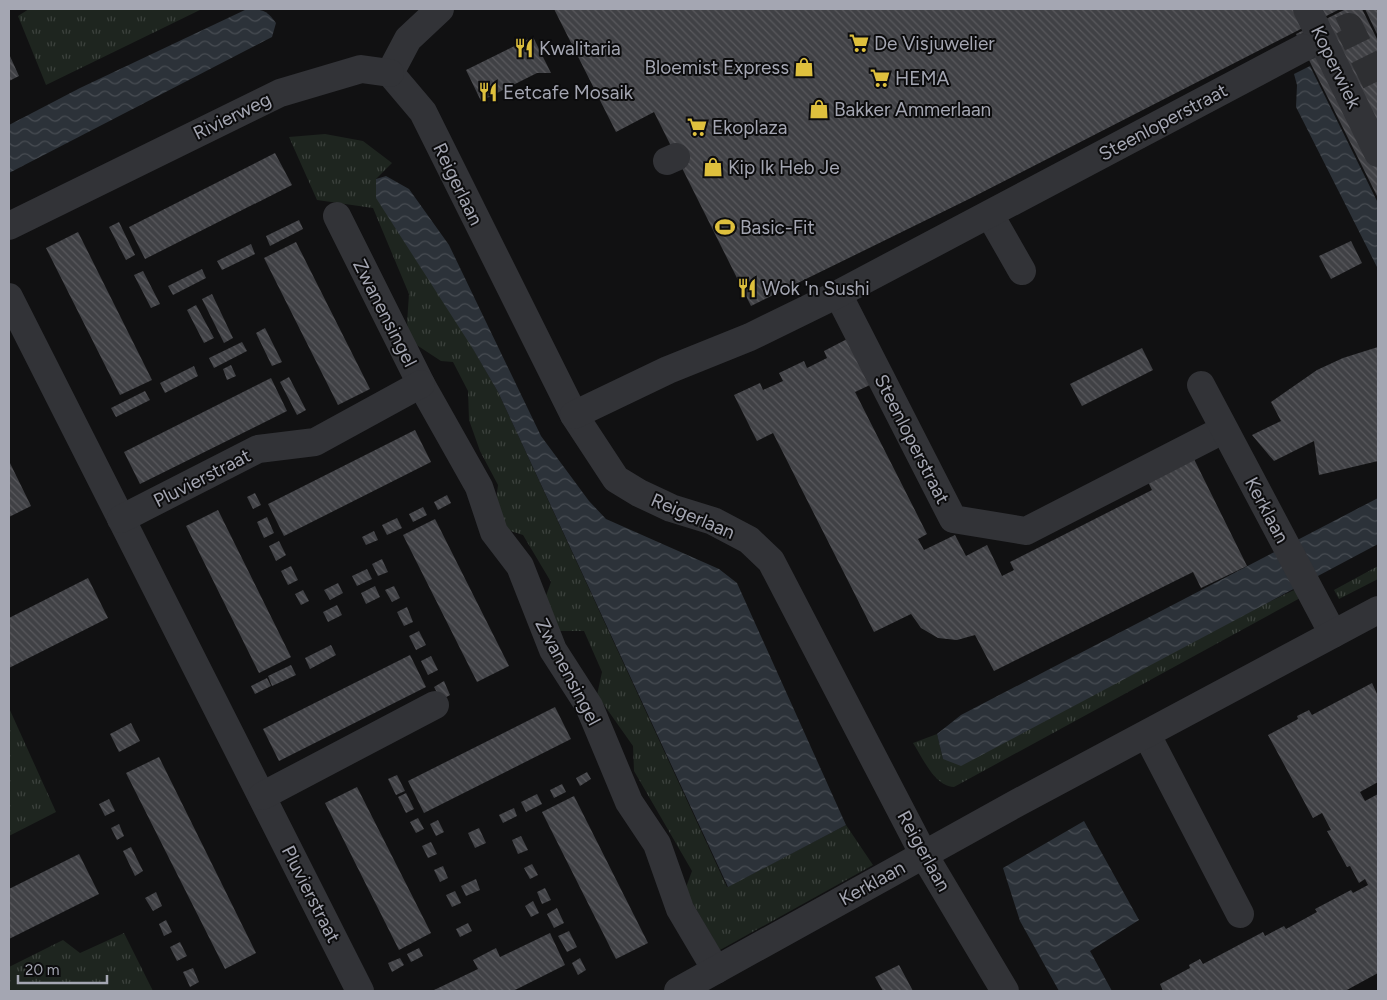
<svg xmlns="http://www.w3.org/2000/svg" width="1387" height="1000" font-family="Figtree,sans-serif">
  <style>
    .grass { fill: url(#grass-tufts) }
    .water { fill: url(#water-waves) }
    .building { fill: url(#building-back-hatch) }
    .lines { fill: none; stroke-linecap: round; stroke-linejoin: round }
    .minor-tunnel { stroke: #2e2f32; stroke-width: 28; stroke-dasharray: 28 14; stroke-linecap: butt }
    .minor { stroke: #323337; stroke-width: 28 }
    .labels { text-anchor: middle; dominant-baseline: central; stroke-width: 4; stroke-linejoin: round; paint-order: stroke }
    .poi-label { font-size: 19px; fill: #a4a6b2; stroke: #0c0c0d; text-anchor: start }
    .street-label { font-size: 19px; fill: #a4a6b2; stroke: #0c0c0d }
  </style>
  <defs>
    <pattern id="grass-tufts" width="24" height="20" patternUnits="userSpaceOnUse" patternTransform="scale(1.25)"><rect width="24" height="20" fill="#1e251f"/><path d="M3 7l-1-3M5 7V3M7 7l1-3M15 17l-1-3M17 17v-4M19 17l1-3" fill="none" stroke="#3c423d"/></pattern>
    <pattern id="water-waves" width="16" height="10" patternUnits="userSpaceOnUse" patternTransform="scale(1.25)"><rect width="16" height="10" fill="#2c3239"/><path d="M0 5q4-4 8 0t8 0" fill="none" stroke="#484d53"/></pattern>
    <pattern id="building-back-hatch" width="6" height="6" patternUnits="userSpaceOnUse" patternTransform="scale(1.25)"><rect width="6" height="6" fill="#404145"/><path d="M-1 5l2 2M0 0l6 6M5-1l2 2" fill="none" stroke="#59595d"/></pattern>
  </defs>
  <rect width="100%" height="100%" fill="#111112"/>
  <g class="grass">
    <polygon points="29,9 202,9 46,85 18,16"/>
    <polygon points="325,134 363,141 392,163 376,179 498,392 727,887 846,825 873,865 720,950 685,890 692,871 634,771 633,746 597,695 602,672 584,631 557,631 543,604 551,582 523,535 507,530 495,510 498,485 480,451 469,420 468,391 453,362 441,361 412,342 407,323 409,294 373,208 317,200 289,137"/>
    <polygon points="1378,566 1378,579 1339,599 1334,590"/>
    <path d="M 1296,589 L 1302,597 L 954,787 C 934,786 923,758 913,743 L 937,734 L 943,759 Z"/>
    <polygon points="9,708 56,812 9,836"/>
    <polygon points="124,933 153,991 9,991 9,967 63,940 80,953"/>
  </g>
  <g class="water">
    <path d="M 247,9 C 262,9 267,10 276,23 L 272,37 L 9,173 L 9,125 L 80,88 Z"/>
    <polygon points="1310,66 1378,203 1378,269 1296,107 1297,85 1294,74"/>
    <polygon points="386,176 409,189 449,245 541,436 589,501 606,519 719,569 737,583 846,825 728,887 498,392 473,349 376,198 376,179"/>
    <polygon points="1378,498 1378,544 961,766 943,759 937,734 961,715"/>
    <polygon points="1084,821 1139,920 1090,951 1112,991 1059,991 1020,921 1003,868"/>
  </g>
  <g class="building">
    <polygon points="554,9 1340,9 971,198 751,306 654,112 616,132"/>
    <polygon points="1346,9 1362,9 1378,41 1378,198 1296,34"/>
    <polygon points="1365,9 1378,9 1378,36"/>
    <polygon points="533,37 551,73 537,73 481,101 466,70"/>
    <polygon points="9,54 19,76 9,81"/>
    <polygon points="275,153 292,185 145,259 129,227"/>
    <polygon points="299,220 303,229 270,246 266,236"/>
    <polygon points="119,222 135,255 126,260 109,227"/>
    <polygon points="78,232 152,380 120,395 46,248"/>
    <polygon points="1351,241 1362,263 1331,279 1319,256"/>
    <polygon points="296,242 370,389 338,405 264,258"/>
    <polygon points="251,244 255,254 222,270 217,261"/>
    <polygon points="202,269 206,278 173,295 168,286"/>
    <polygon points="143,271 160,304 151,308 134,275"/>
    <polygon points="212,294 233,338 224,343 202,299"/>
    <polygon points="196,305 214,338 204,343 187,310"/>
    <polygon points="265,328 282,362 272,366 256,333"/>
    <polygon points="849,338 872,384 855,392 927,534 918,539 924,550 955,535 966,556 987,545 1002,576 1014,570 1010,562 1152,490 1144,474 1190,451 1247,566 1201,588 1193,572 994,671 975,635 957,640 938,638 921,628 911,614 874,632 773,433 757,441 734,395 760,383 763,390 783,381 779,373 804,361 807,368 827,358 824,351"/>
    <polygon points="242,342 247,351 214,368 209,358"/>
    <polygon points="1378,347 1378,461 1319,475 1314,441 1274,461 1252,435 1281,421 1271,402 1317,370 1343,358"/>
    <polygon points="1142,348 1153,370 1082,406 1070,384"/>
    <polygon points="231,365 236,376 227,380 223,369"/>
    <polygon points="194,366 198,376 165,393 160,383"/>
    <polygon points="289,377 306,410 297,415 280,382"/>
    <polygon points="271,378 287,411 140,484 124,452"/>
    <polygon points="145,391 150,400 116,417 111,408"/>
    <polygon points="415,430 431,462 284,536 268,504"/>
    <polygon points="9,461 31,506 9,517"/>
    <polygon points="255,493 261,505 253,509 247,497"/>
    <polygon points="447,495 451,503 438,510 434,502"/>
    <polygon points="423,507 427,515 413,522 409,514"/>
    <polygon points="218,510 291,657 259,673 186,526"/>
    <polygon points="267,517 274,533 264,538 257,522"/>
    <polygon points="397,518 402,528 387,535 382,525"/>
    <polygon points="435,519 509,666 477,682 403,535"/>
    <polygon points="374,531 378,540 366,545 362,537"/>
    <polygon points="279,541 286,555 276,561 269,546"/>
    <polygon points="382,559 388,572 378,576 372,564"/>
    <polygon points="291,566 298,580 288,585 281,571"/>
    <polygon points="367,569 372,579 357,586 352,576"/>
    <polygon points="88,578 108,618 9,668 9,618"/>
    <polygon points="338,583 343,593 330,600 324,590"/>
    <polygon points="375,586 380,597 366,604 361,593"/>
    <polygon points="394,586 400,598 392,602 385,590"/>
    <polygon points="303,590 309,601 301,605 295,594"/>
    <polygon points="337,605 342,615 328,622 323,612"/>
    <polygon points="407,607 413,622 404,626 397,612"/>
    <polygon points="419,631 426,645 416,650 409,636"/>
    <polygon points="331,645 336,655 310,669 305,658"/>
    <polygon points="410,655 426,687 279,761 263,729"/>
    <polygon points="431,656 438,670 428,675 421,661"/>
    <polygon points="291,665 296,675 272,686 268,676"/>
    <polygon points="267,678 271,686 255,694 251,686"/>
    <polygon points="444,681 450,695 441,700 434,687"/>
    <polygon points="1372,683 1378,696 1378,782 1360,792 1365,801 1378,794 1378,973 1345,991 1163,991 1160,984 1190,968 1189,965 1200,959 1203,964 1263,932 1265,936 1284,926 1286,929 1317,912 1315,909 1351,890 1353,893 1368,885 1365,879 1359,883 1350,866 1347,867 1327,831 1331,830 1322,813 1313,818 1268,735 1298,719 1297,716 1309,710 1312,715"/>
    <polygon points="555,707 571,739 424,813 408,781"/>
    <polygon points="131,723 140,741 119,752 110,734"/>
    <polygon points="159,757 256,953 225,969 126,773"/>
    <polygon points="587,772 591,779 580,786 576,778"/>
    <polygon points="397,775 405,791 396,795 388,779"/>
    <polygon points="562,784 566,792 554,798 550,790"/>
    <polygon points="357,787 431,933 399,950 325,803"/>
    <polygon points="406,793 414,809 406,813 398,797"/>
    <polygon points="537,794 542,804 526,812 521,802"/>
    <polygon points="574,796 648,943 616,959 542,812"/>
    <polygon points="109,799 115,811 105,816 99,804"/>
    <polygon points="514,808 517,816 503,823 499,815"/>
    <polygon points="418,818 424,829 416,833 410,822"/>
    <polygon points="438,820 444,832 436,836 430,824"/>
    <polygon points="119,824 124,836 117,840 111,828"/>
    <polygon points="479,828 486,843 475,848 468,833"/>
    <polygon points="521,836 528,850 518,854 512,840"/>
    <polygon points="431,842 437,854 428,858 422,846"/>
    <polygon points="131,847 143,871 135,876 123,851"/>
    <polygon points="79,854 99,894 9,939 9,889"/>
    <polygon points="532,864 538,875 530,879 524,868"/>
    <polygon points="443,866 448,878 440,882 434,870"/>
    <polygon points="476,879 480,890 466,896 461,886"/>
    <polygon points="545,888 551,900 542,904 537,892"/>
    <polygon points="455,891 461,903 452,907 446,895"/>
    <polygon points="156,892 162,906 153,911 145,898"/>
    <polygon points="533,901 539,913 531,917 525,906"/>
    <polygon points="557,908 564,923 554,928 547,914"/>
    <polygon points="166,920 172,932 164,936 159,924"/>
    <polygon points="468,923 472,931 460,937 456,929"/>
    <polygon points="569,931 577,947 567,952 558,936"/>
    <polygon points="550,933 565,965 517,989 512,991 432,991 478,969 473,960 496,948 500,957"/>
    <polygon points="180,942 187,956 177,961 170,947"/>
    <polygon points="419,948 423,956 411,962 407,954"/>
    <polygon points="400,958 404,965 392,972 388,963"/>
    <polygon points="580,958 586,970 578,975 572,963"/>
    <polygon points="899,965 913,991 883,991 875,977"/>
    <polygon points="193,968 199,982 190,987 183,972"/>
  </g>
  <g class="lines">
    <polyline class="minor-tunnel" points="1303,48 1349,27 1378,86"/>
    <g class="minor">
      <polyline points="1307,9 1378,153"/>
      <polyline points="390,73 423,112 574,415 616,479 639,493 671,508 713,521 749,540 771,561 924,855 1005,991"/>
      <polyline points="390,73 408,39 440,9"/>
      <polyline points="667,161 676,157"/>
      <polyline points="990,215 1022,271"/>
      <polyline points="337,216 421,384 479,487 494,532 520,566 553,650 589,706 629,802 657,844 680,909 716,970"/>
      <polyline points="9,226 280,93 361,69 390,73"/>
      <polyline points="838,294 953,519 1026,531 1211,436"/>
      <polyline points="9,297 360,991"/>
      <polyline points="1201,385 1333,634"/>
      <polyline points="574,415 668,370 750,337 838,294 1303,48"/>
      <polyline points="121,519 258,449 315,442 421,384"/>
      <polyline points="1147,735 1240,914"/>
      <polyline points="262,796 435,705"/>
      <polyline points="678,991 1017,803 1378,610"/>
    </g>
  </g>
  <defs>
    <symbol id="supermarket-bare" viewBox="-9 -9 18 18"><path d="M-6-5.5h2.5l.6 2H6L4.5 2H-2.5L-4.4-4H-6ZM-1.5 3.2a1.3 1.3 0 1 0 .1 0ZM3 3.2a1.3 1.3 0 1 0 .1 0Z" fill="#dec03d" stroke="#0c0c0d" stroke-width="2.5" paint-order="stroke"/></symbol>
    <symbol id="restaurant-bare" viewBox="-9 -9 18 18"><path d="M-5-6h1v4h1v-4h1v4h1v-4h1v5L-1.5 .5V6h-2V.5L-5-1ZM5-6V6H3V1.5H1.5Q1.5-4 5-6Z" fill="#dec03d" stroke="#0c0c0d" stroke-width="2.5" paint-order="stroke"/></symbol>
    <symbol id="shop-bare" viewBox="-9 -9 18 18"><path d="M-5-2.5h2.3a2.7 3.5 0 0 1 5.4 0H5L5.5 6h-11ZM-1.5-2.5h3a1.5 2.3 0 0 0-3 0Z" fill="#dec03d" stroke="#0c0c0d" stroke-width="2.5" paint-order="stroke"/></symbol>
    <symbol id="stadium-bare" viewBox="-9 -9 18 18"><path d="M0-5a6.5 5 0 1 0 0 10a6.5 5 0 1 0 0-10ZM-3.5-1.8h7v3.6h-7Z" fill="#dec03d" stroke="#0c0c0d" stroke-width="2.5" paint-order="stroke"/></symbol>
  </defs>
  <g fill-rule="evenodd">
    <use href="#supermarket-bare" x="845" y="29" width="28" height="28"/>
    <use href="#restaurant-bare" x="510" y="34" width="28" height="28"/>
    <use href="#shop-bare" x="790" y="53" width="28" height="28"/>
    <use href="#supermarket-bare" x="866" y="64" width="28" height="28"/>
    <use href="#restaurant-bare" x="474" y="78" width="28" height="28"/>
    <use href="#shop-bare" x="805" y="95" width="28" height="28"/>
    <use href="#supermarket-bare" x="683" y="113" width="28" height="28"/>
    <use href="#shop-bare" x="699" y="153" width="28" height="28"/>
    <use href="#stadium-bare" x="711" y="213" width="28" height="28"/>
    <use href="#restaurant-bare" x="733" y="274" width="28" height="28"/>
  </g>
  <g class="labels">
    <g class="poi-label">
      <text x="874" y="43">De Visjuwelier</text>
      <text x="539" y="48">Kwalitaria</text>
      <text x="789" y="67" text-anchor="end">Bloemist Express</text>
      <text x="895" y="78">HEMA</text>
      <text x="503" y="92">Eetcafe Mosaik</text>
      <text x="834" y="109">Bakker Ammerlaan</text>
      <text x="712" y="127">Ekoplaza</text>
      <text x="728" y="167">Kip Ik Heb Je</text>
      <text x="740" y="227">Basic-Fit</text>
      <text x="762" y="288">Wok 'n Sushi</text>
    </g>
    <g class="street-label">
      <text transform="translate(1336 67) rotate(64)">Koperwiek</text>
      <text transform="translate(232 116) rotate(-26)">Rivierweg</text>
      <text transform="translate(1163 122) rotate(-28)">Steenloperstraat</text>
      <text transform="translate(458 184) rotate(64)">Reigerlaan</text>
      <text transform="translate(385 313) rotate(63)">Zwanensingel</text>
      <text transform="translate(912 439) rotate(63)">Steenloperstraat</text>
      <text transform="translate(202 478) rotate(-27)">Pluvierstraat</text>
      <text transform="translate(1267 510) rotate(62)">Kerklaan</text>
      <text transform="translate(693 516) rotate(23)">Reigerlaan</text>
      <text transform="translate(568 672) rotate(62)">Zwanensingel</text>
      <text transform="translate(924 851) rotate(61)">Reigerlaan</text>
      <text transform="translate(872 883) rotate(-29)">Kerklaan</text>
      <text transform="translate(311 894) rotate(63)">Pluvierstraat</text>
    </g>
  </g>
  <rect width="1387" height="1000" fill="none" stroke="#a4a6b2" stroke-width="20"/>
  <path d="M18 975v8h89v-8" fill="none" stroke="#a4a6b2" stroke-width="2.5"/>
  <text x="25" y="975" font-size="15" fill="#a4a6b2" stroke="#0c0c0d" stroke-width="4" paint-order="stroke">20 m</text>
</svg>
